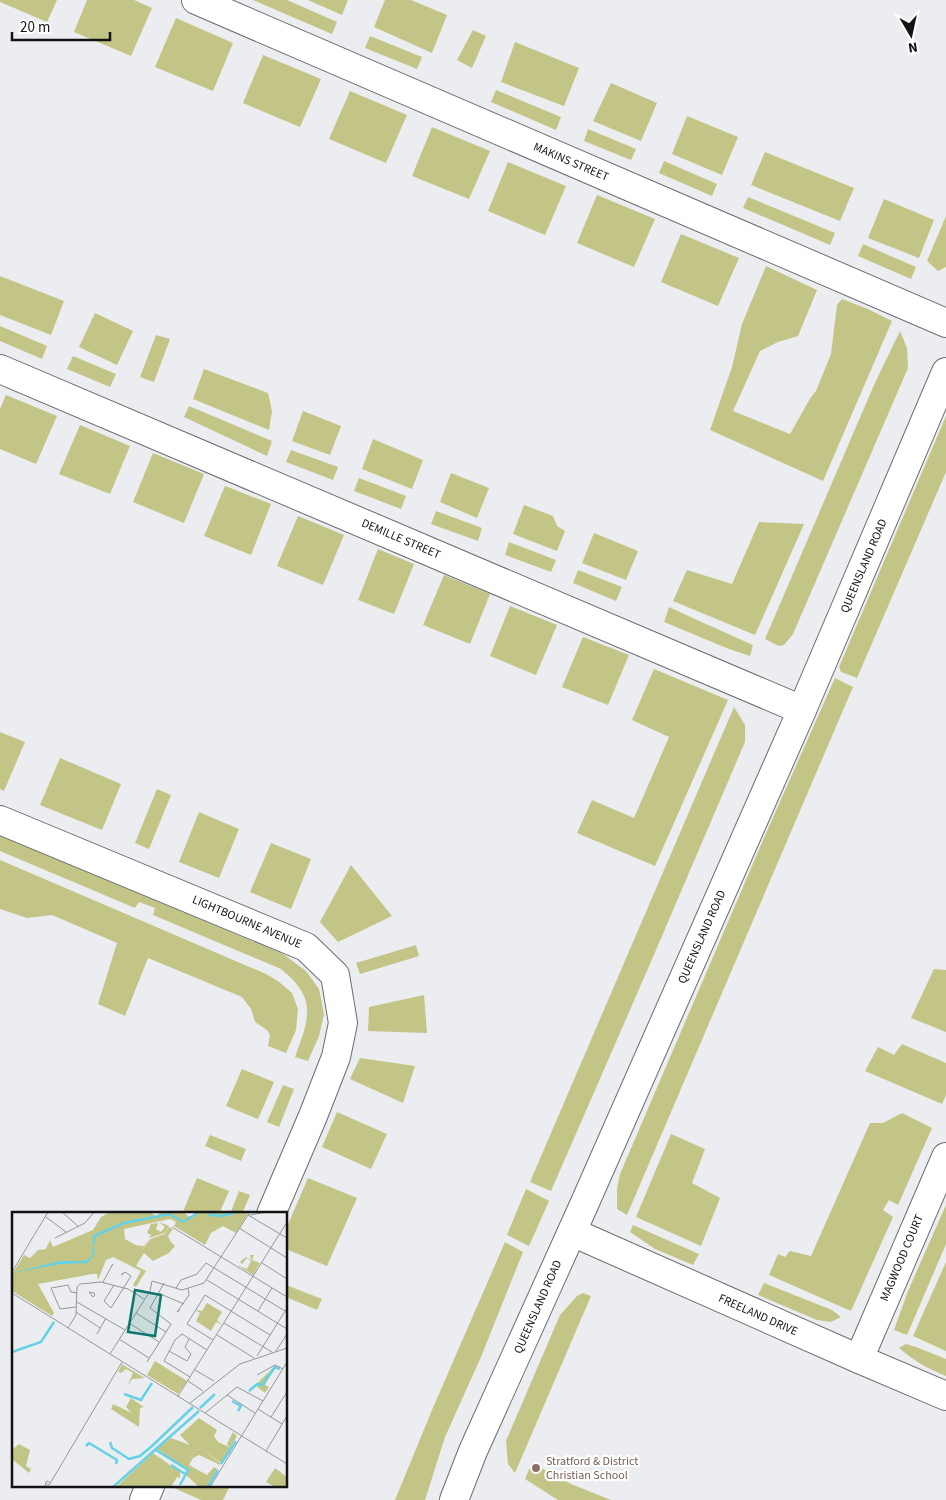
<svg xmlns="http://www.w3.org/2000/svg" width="946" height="1500" font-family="'Source Sans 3',sans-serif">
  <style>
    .green { fill: #c3c586 }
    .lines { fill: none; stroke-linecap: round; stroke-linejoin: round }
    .street-casing { stroke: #6c6c6f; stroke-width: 30 }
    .secondary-casing { stroke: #6c6c6f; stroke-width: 30 }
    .street { stroke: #fff; stroke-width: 28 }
    .secondary { stroke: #fff; stroke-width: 28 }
    .education-dot { fill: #8d6e63; stroke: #fff; stroke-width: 2 }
    .labels { text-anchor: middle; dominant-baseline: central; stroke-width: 4.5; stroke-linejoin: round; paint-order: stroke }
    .street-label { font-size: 12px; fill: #131314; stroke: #fff }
    .education-label { font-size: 12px; fill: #785e54; stroke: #fff; text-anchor: start }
    .inset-river { fill: none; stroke: #65d1e6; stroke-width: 2.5 }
    .inset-road { fill: none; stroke: #959698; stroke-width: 1 }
    .view { fill: #0f766e; fill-opacity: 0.15; stroke: #0f766e; stroke-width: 2.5 }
    .inset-edge { fill: none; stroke: #131314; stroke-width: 2.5 }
  </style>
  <rect width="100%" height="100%" fill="#ecedf0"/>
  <g class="green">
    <polygon points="0,0 57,0 47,22 0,2"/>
    <polygon points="87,0 134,0 152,8 131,56 74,32"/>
    <polygon points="253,0 287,0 337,22 332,34"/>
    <polygon points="308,0 348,0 342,15"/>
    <polygon points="385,0 411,0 447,15 432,53 374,27"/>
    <polygon points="176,18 233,43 213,91 155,67"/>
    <polygon points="473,30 486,36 472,68 457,60"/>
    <polygon points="370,36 422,57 417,69 365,48"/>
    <polygon points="515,42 579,68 564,106 501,82"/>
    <polygon points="263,55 321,79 300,127 243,103"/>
    <polygon points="611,83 657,103 641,141 593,121"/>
    <polygon points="496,90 561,117 556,130 491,102"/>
    <polygon points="350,91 407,115 386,163 329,139"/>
    <polygon points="687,116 738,137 722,175 672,154"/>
    <polygon points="432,127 490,151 469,199 412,176"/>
    <polygon points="588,129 636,149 631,160 584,141"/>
    <polygon points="765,152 854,188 840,221 751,185"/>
    <polygon points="664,161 717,184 712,196 659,173"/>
    <polygon points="508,162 566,186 545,235 488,211"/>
    <polygon points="597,195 655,219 634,267 577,243"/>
    <polygon points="748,197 835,233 830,245 743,208"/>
    <polygon points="884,199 934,220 919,258 868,238"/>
    <polygon points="946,216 946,267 938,271 927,261"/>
    <polygon points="681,234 739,258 718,306 661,282"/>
    <polygon points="863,244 916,267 911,279 858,256"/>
    <polygon points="766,266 817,290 798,336 778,342 760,351 733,411 790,434 811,397 816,391 831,354 837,305 842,299 868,309 892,321 823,481 710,430 732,367 742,324"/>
    <polygon points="0,276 64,301 51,335 0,315"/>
    <polygon points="95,313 133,331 117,365 79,347"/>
    <polygon points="0,326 47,346 42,359 0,341"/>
    <polygon points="900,331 907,348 908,368 793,634 784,645 779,646 765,639 874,385"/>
    <polygon points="156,335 170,339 154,382 140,377"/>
    <polygon points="73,356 116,374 110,387 67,369"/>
    <polygon points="204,369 268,393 272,411 269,430 193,399"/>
    <polygon points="6,395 57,416 36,464 0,449 0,409"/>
    <polygon points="189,406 272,441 267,456 184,417"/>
    <polygon points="303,411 341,426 330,455 292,441"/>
    <polygon points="946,416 946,472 857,678 841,672 839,667"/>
    <polygon points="80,425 130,446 110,494 59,474"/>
    <polygon points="373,439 423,460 412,489 362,469"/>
    <polygon points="291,450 338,467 333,480 286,462"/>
    <polygon points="153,453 204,474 184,523 133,502"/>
    <polygon points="451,473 489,488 477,518 440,502"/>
    <polygon points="359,478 406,496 401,509 354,491"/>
    <polygon points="225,486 271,504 251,555 204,536"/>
    <polygon points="524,505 553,516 557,526 565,531 557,551 513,534"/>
    <polygon points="436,511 482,528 478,541 431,524"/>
    <polygon points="298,516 344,535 323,585 277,566"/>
    <polygon points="759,522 804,524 755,635 673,601 687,570 732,584"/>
    <polygon points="594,533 638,551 626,580 582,563"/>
    <polygon points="509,542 556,560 551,572 505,555"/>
    <polygon points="378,549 414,564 394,614 358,600"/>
    <polygon points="578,570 622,587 616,601 573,583"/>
    <polygon points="444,575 490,594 470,644 423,625"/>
    <polygon points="510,606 557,625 536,675 490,656"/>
    <polygon points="669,607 697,620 753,645 750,656 729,649 664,622"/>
    <polygon points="583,637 629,655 608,705 562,687"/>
    <polygon points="654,669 728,700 655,866 577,833 592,800 634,818 669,737 632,720"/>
    <polygon points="835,678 853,687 627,1215 617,1209 617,1189 620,1174 767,831"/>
    <polygon points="734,707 745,725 745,742 650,964 551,1191 530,1182"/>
    <polygon points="0,732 25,742 4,791 0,789"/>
    <polygon points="60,758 121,784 102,830 40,805"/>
    <polygon points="157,789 171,795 149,849 135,843"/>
    <polygon points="199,812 239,829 219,878 179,862"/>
    <path d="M 0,835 L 283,954 L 306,971 L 319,989 L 324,1014 L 319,1036 L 308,1061 L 295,1057 C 309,1018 318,999 281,969 L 153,915 L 155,908 L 139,902 L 135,908 L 0,851 Z"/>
    <polygon points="271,843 311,859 291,909 250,892"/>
    <polygon points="0,860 266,974 278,981 292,993 298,1009 296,1030 286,1053 268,1046 270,1035 267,1030 255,1022 251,1009 242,997 148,958 125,1016 98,1004 117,943 52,915 27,918 0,909"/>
    <polygon points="351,865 392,916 338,942 320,922"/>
    <polygon points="416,945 419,956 360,974 356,963"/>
    <polygon points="934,969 946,970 946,1032 911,1018"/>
    <polygon points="424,995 427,1033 368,1031 369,1007"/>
    <polygon points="902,1044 946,1063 946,1095 942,1104 865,1071 878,1047 894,1055"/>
    <polygon points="360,1058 415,1066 403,1103 350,1079"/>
    <polygon points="242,1069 274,1082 258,1119 226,1106"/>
    <polygon points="283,1085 294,1089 279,1127 267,1122"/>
    <polygon points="337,1112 387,1134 371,1169 322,1147"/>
    <polygon points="902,1113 932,1128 898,1205 889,1200 883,1210 893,1217 851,1311 769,1275 778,1254 785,1257 790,1251 811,1256 870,1123 883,1123"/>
    <polygon points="671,1134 705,1149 692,1183 720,1198 701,1246 636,1217"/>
    <polygon points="210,1135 246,1149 241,1161 205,1146"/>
    <polygon points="197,1178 229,1191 219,1214 182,1214"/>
    <polygon points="308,1178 357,1198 327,1266 286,1249 286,1229"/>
    <polygon points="526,1189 549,1201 529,1246 507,1235"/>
    <polygon points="239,1191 250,1195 242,1214 230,1214"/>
    <polygon points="946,1205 946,1244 907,1335 894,1330 908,1291"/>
    <polygon points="633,1225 699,1254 693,1265 655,1249 630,1232"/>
    <polygon points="505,1242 523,1252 481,1357 445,1437 425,1500 395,1500 432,1410"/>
    <polygon points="946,1262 946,1351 913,1336"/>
    <polygon points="764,1283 832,1310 841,1317 831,1322 817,1320 758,1295"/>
    <polygon points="286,1285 322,1299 317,1310 286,1297"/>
    <polygon points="583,1293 591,1296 515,1473 508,1464 506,1441 560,1315 577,1296"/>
    <path d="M 906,1344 L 916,1347 L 946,1359 L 946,1376 C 928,1369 913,1360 899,1348 Z"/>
    <polygon points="532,1463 571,1484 611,1500 558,1500 525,1479"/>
    <polygon points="175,1486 230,1486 223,1500 201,1500 174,1488"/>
  </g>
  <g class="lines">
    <defs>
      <g id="street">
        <polyline points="196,0 946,323"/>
        <polyline points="0,369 802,710"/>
        <polyline points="0,820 306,947 335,975 343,1023 336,1057 313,1116 271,1214"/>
        <polyline points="572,1232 859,1359 946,1396"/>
        <polyline points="859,1359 946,1157"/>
        <polyline points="144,1500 150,1486"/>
      </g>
      <polyline id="secondary" points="454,1500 473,1451 583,1207 802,710 946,372"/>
    </defs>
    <use href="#street" class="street-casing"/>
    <use href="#secondary" class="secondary-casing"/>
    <use href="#street" class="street"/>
    <use href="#secondary" class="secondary"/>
  </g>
  <circle class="education-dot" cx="536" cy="1468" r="5"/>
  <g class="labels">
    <g class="street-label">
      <text transform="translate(571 162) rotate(23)">MAKINS STREET</text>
      <text transform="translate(401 539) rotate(23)">DEMILLE STREET</text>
      <text transform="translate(864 566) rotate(-67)">QUEENSLAND ROAD</text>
      <text transform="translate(247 922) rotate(23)">LIGHTBOURNE AVENUE</text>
      <text transform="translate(702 937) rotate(-66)">QUEENSLAND ROAD</text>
      <text transform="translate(902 1258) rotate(-67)">MAGWOOD COURT</text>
      <text transform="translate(538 1307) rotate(-66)">QUEENSLAND ROAD</text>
      <text transform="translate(758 1315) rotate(24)">FREELAND DRIVE</text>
    </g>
    <g class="education-label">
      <text x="546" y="1461">Stratford &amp; District<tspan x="546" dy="14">Christian School</tspan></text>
    </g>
  </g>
  <g transform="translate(12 1212)">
    <rect width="275" height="275" fill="#ecedf0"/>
    <path d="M 147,10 L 157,14 L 153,21 L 137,26 L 131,37 L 122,33 L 132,34 L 139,23 L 135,21 L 139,12 L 146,11 L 144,17 L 149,20 L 153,15 ZM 238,43 L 242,43 L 240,48 L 248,51 L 241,63 L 225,53 L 235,57 L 239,49 L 235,46 L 230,52 L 228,50 L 234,45 L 239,48 ZM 110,152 L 111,153 L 133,166 L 120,167 L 115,175 L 121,161 L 114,157 L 109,161 L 106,160 ZM 187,206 L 205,218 L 202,224 L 206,230 L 217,235 L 215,232 L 221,220 L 225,224 L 209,251 L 190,237 L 183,238 L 177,247 L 181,246 L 177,253 L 195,263 L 202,255 L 205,257 L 195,275 L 187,275 L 174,263 L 177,258 L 145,237 L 159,226 L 178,233 L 168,223 ZM 141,241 L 168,260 L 168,266 L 165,265 L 159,275 L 104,275 ZM 263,256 L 275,265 L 275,275 L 263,275 L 254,270 Z" fill="#c3c586"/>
    <path d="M 98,0 L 137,0 L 144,4 L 149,0 L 171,0 L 178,5 L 186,0 L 237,0 L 224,21 L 211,14 L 199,21 L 193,33 L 162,14 L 164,10 L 158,7 L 112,17 L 113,27 L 131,37 L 138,27 L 153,22 L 157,15 L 161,17 L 156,24 L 158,29 L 163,34 L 157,41 L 141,49 L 132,41 L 124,54 L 134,59 L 124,75 L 121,73 L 129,59 L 101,45 L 94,48 L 86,68 L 85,62 L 80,62 L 26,72 L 42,101 L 40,104 L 0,79 L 0,62 L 12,43 L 18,46 L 26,38 L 34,37 L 38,28 L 41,35 L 81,18 L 89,5 ZM 195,91 L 210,100 L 205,108 L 210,113 L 204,110 L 199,119 L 184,109 L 188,101 L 183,98 L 190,99 ZM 143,149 L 175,169 L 166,182 L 135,163 ZM 263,154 L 269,156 L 264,156 L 260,161 L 253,173 L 257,175 L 253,181 L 244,174 L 237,179 ZM 119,186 L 132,195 L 128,196 L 127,215 L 99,197 L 101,192 L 120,201 L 114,195 ZM 7,232 L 18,238 L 14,254 L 19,257 L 17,261 L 0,247 L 0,238 ZM 190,237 L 208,251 L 208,253 L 187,243 L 176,249 L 183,238 Z" fill="#c3c586"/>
    <path d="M 81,31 L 83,40 L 76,51 L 48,52 L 0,61 L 48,49 L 74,49 L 80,43 Z" fill="#65d1e6"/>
    <path class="inset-river" d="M 199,0 L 198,3 L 210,4 L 225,0M 173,9 L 187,0M 82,32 L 82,24 L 112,11 L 157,2 L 172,10M 0,140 L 29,130 L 42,110M 237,179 L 245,172 L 250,173 L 263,155 L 268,157M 112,182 L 129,188 L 140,171M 220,189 L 229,194 L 226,199M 188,196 L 203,182M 98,230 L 100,236 L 117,247 L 128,244 L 140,234M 74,234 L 77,231 L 105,248 L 104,252M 140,234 L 181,195M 144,238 L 176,258 L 168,273M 209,252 L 224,229M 159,253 L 173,262M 101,275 L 187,199M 196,275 L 206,258"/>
    <path class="inset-road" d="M 50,0 L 67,15M 236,3 L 275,26M 238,3 L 255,0M 34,5 L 54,20M 160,15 L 275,85M 227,16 L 275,46M 43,26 L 73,11 L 82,0M 250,51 L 275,67M 0,60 L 36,0M 195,68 L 275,117M 91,70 L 101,52 L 99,54M 102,73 L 92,89 L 99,96 L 119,64 L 113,60 L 109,63 L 112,61M 39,76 L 48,97 L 64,95M 39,76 L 56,73 L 59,80 L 65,81M 164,76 L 169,68 L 185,62 L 194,51 L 273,99M 77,80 L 82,81 L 83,83 L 81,85 ZM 0,81 L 275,252M 146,81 L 172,92M 65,90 L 113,118M 168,98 L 165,100 L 177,83 L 176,76M 246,99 L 260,76M 64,100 L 88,116M 124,101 L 154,120M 117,111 L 147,130M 212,111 L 260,140M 56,116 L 64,103 L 65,75 L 68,72 L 89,70 L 116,77 L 132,87M 85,122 L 94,106M 205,123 L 242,146M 107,127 L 137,146M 201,128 L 175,112 L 193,83 L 258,123M 157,139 L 175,149 L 179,142 L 173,135 L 177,127M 264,139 L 275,122M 98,142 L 138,79 L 140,69 L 170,78 L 192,71 L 238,0M 245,144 L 275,96M 135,150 L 159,112 L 138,96 L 152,71M 183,158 L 202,169M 245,163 L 263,153 L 271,157M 178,165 L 152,149 L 163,128 L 170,122 L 195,138M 176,169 L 191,179M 215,183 L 243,201M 166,184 L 275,10M 178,191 L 228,152 L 275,136M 246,197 L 270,212M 193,201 L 225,175 L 251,189M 259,205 L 275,180M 254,239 L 275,204M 39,270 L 110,150M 33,275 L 34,270 L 35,269 L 39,271 L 36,273 L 34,271M 198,275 L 275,150"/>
    <path class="view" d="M 123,78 L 149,83 L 143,124 L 116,120 Z"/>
    <rect width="275" height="275" class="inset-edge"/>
  </g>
  <g transform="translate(911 35) rotate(171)" stroke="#ffffff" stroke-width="4" paint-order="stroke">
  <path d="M0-4L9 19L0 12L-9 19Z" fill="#131314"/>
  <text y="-8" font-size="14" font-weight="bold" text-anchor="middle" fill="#131314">N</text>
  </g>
  <path d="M12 32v8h98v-8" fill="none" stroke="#131314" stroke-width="2.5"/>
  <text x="20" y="32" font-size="15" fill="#131314" stroke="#ffffff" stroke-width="4" paint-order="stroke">20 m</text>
</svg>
